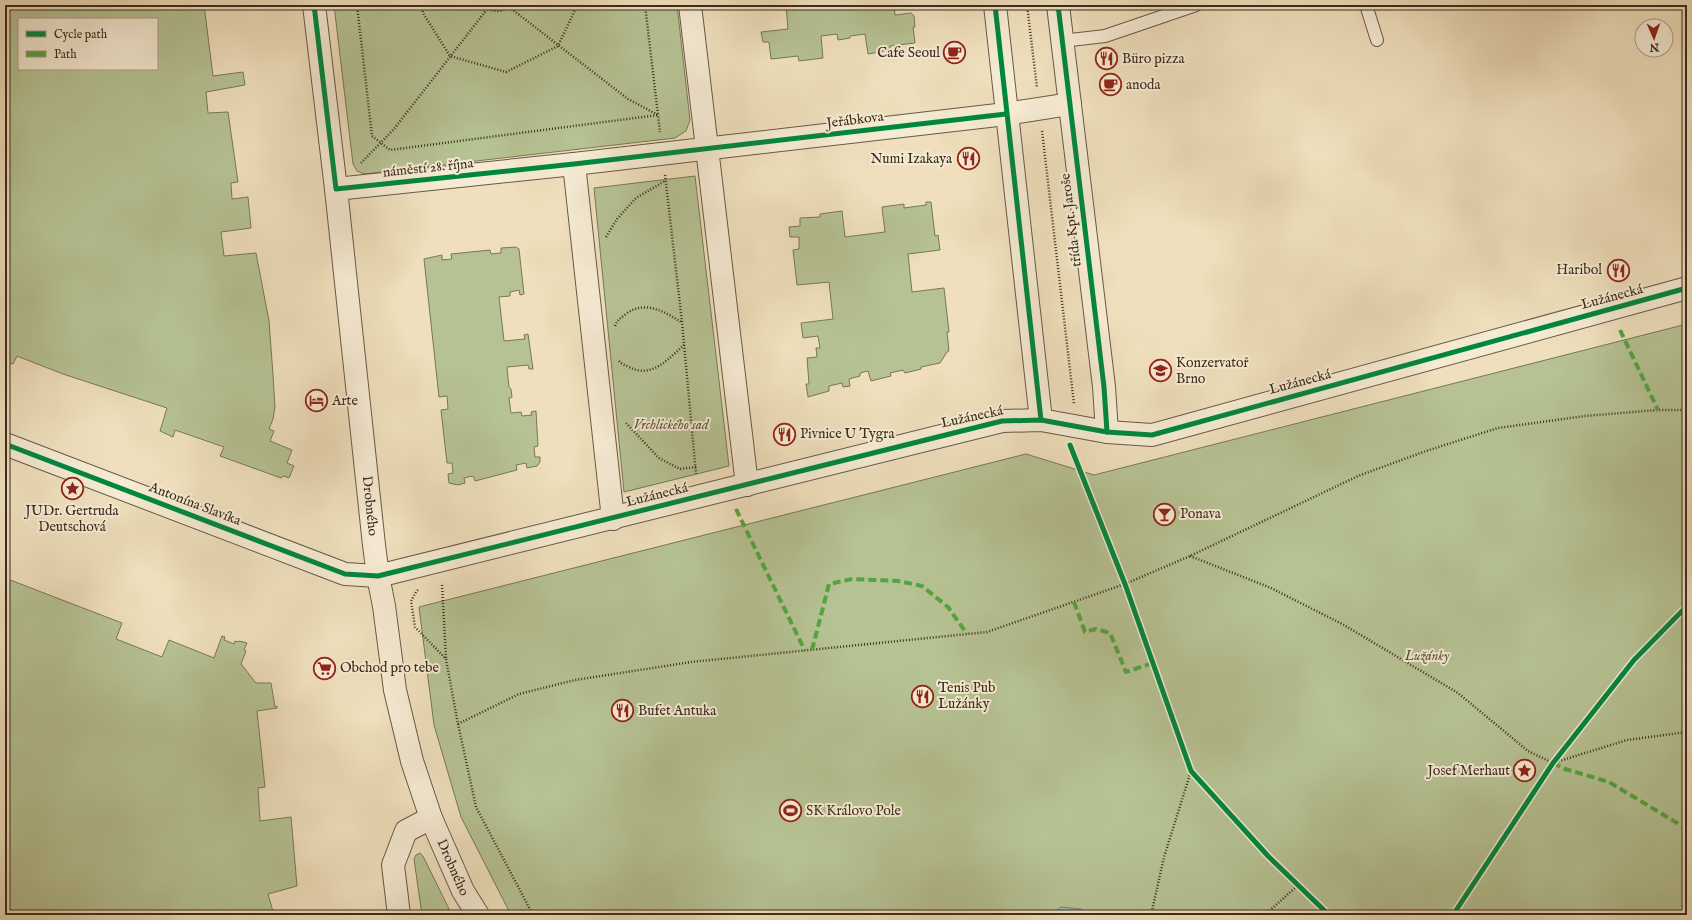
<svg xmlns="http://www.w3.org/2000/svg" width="1692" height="920" font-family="'IM FELL English',serif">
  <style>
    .green { fill: #b6c293; stroke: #787758; fill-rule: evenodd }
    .water { fill: #a0b9bd; stroke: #78817d }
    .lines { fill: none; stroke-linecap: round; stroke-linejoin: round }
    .service-casing { stroke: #685944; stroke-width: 14 }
    .minor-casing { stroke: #685944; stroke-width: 24 }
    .tertiary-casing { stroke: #685944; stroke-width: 24 }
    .path { stroke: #3b2c1c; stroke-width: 2.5; stroke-dasharray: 1 2; stroke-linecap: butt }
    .service { stroke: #f5ead3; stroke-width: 12 }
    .minor { stroke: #f5ead3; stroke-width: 22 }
    .tertiary { stroke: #f5ead3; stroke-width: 22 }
    .quiet { stroke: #54a441; stroke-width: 4; stroke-dasharray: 8 4; stroke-linecap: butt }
    .cycleway-casing { stroke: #f5ead3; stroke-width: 8 }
    .cycleway { stroke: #00873e; stroke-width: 5 }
    .labels { text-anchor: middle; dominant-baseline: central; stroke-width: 4; stroke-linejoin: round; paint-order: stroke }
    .poi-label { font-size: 14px; fill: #3b2c1c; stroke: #f5ead3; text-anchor: start }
    .street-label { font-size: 14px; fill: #3b2c1c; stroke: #f5ead3 }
    .park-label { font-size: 14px; font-style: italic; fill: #5a523a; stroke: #f5ead3 }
  </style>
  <rect width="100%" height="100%" fill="#efdfbc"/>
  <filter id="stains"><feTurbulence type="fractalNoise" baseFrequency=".005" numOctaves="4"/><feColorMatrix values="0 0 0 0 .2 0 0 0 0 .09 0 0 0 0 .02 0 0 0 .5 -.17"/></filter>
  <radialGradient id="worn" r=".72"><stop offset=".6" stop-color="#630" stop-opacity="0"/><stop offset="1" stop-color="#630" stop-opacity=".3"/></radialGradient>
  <g class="green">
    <path d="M 5,5 L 204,5 L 213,76 L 243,72 L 245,85 L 206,92 L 208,113 L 228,112 L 238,182 L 231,183 L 232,199 L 248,197 L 251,228 L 221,232 L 224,256 L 256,253 L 269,321 L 273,375 L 275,407 L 273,419 L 269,429 L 274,431 L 270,441 L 292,450 L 287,463 L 294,466 L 289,478 L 284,476 L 281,478 L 220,456 L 224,447 L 175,430 L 173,437 L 160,431 L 167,408 L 63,374 L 17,356 L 13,364 L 5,362 ZM 19,19 L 157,19 L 157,69 L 19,69 Z"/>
    <polygon points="334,5 677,5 690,120 686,131 675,138 364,174 357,171 353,164"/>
    <polygon points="786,5 894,5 895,15 911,13 914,16 915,27 913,27 915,43 890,46 890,50 868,54 865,34 850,36 850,38 838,40 837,34 821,36 823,58 799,61 798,56 771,59 769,42 763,42 761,32 788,29"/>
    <polygon points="695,176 729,466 624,492 594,188"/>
    <polygon points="926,202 931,202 935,236 938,235 940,250 908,254 912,292 944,288 949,332 947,332 949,351 947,352 940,363 921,367 921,369 905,373 903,370 890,373 891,376 871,381 868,371 860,373 860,376 849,379 850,386 843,387 842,383 829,386 829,391 808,397 806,384 809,384 807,358 817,357 816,348 820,348 818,336 803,338 801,323 833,319 829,282 797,285 793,250 799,249 799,237 790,237 789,227 800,226 800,218 820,217 820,214 842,211 845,237 885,232 882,207 904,204 904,208 926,205"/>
    <polygon points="516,247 519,249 524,294 520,295 519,290 510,292 510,296 499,297 504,341 525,339 524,335 528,334 533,369 529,369 528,365 507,367 509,387 511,389 512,397 509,398 511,413 521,412 522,416 532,415 531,412 536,411 538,446 534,447 535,457 540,457 540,462 537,466 527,468 526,463 516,465 517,470 475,481 473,476 464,478 465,483 458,485 449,483 448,474 453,473 452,463 447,463 441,410 448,409 447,396 439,397 424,259 442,255 442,260 452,259 451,254 490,250 491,254 501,253 501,248"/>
    <polygon points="1687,324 1687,915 511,915 461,817 434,725 419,607 1026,454 1094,475"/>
    <polygon points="5,578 122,623 116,639 162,657 169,640 214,658 222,636 225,637 224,640 234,644 235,641 238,642 239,641 247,643 244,650 246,651 241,664 256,683 271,683 275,707 277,706 277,708 257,711 265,787 258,788 260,821 291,817 297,886 268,894 274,915 5,915"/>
    <polygon points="420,853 423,856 452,915 422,915 414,859 416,855"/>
  </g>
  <polygon class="water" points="1061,907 1081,909 1085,915 1051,915"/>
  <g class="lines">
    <defs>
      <g id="service">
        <polyline points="1366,5 1377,40"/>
        <polyline points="1062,41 1105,36 1196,5"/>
      </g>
      <g id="minor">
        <polyline points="690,5 747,485"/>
        <polyline points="995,5 1041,420"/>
        <polyline points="1058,5 1104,387 1107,432"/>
        <polyline points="574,164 613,519"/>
        <polyline points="336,189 574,164 1006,114 1070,104"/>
        <polyline points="5,444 345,574 378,576 1002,421 1041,420 1107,432 1152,435 1687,288"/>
        <polyline points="399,915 393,865 406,831 431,818"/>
      </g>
      <g id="tertiary">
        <path id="s1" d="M 314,5 L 336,189 L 374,545 L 378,576 L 384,606 L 395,690 L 412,761 L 431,818 L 463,891 L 478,915"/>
      </g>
    </defs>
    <use href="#service" class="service-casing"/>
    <use href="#minor" class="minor-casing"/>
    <use href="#tertiary" class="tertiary-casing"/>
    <g class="path">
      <polyline points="357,5 372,136 390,150 658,115 645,5"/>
      <polyline points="422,5 423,13 450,56 506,72 558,46 575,10 574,5"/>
      <path d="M 484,5 C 493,13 502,13 511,5"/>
      <polyline points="1027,5 1037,88"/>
      <polyline points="509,7 628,99 658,115 660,132"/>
      <polyline points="1042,131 1074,404"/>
      <polyline points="361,163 394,129 488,8"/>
      <polyline points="665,175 682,322 696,474"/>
      <polyline points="606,237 617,219 636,198 665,181"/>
      <path d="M 615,326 C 617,320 621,318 626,314 C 644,300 664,311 681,322"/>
      <path d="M 619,361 C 621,364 625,365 629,367 C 652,379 668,359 684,345"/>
      <polyline points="626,423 659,458 680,469 696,467"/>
      <polyline points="1071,448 1125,584 1191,771 1268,856 1329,915"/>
      <polyline points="1190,556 1271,588 1344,625 1458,693 1528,751 1553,763 1627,740 1687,732"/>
      <polyline points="442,585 446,658"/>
      <polyline points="418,590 416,592 411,601 415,627 446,659 458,724 476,807 533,915"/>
      <polyline points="458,724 519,694 575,680 691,662 987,632 1125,584 1190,556 1358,476 1426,451 1498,428 1585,416 1658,410 1687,410"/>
      <polyline points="1151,915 1164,857 1191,771"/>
      <polyline points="1265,915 1298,885"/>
      <polyline points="1453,915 1553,763 1634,660 1687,606"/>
    </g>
    <use href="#service" class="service"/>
    <use href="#minor" class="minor"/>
    <use href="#tertiary" class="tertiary"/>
    <g class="quiet">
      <polyline points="1620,330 1658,410"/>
      <polyline points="736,509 805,651"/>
      <polyline points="1074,602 1085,632 1096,629 1110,633 1126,672 1153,663"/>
      <polyline points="812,650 829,584 852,579 898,581 922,586 948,607 967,634"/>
      <polyline points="1553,763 1565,769 1609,782 1687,829"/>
    </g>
    <defs>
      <g id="cycleway">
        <polyline points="314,5 336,189 574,164 1006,114"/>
        <polyline points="995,5 1041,420"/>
        <polyline points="1058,5 1104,387 1107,432"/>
        <polyline points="5,444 345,574 378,576 1002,421 1041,420 1107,432 1152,435 1687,288"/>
        <polyline points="1070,445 1125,584 1191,771 1268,856 1329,915"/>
        <polyline points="1453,915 1553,763 1634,660 1687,606"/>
      </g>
    </defs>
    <use href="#cycleway" class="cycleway-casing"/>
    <use href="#cycleway" class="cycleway"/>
  </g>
  <defs>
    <symbol id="cafe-ring" viewBox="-11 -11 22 22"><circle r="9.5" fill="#f5ead3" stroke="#8f2418" stroke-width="1.5"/><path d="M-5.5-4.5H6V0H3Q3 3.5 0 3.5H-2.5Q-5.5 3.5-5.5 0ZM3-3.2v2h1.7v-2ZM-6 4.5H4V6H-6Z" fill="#8f2418"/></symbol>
    <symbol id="restaurant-ring" viewBox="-11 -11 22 22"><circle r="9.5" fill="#f5ead3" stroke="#8f2418" stroke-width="1.5"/><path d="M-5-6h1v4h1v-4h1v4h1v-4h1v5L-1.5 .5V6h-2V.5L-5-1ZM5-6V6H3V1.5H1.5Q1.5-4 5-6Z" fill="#8f2418"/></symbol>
    <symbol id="school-ring" viewBox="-11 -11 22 22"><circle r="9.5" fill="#f5ead3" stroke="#8f2418" stroke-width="1.5"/><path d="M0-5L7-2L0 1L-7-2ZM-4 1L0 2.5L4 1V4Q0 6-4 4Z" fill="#8f2418"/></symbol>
    <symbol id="hotel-ring" viewBox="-11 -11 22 22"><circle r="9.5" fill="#f5ead3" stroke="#8f2418" stroke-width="1.5"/><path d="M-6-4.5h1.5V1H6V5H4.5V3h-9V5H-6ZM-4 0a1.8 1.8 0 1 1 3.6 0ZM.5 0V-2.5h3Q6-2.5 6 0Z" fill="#8f2418"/></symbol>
    <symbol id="sight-ring" viewBox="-11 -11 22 22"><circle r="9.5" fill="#f5ead3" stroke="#8f2418" stroke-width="1.5"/><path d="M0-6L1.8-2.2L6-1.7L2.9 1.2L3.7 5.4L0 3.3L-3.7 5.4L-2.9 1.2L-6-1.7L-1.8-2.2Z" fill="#8f2418"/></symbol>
    <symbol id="bar-ring" viewBox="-11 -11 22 22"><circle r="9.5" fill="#f5ead3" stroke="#8f2418" stroke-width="1.5"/><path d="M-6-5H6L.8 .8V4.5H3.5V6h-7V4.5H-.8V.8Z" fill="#8f2418"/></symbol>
    <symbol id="supermarket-ring" viewBox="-11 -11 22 22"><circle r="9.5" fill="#f5ead3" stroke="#8f2418" stroke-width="1.5"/><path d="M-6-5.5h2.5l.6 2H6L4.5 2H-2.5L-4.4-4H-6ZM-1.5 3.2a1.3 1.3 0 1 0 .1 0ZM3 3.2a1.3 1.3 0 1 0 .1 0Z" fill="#8f2418"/></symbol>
    <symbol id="stadium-ring" viewBox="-11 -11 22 22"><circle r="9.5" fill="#f5ead3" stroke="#8f2418" stroke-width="1.5"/><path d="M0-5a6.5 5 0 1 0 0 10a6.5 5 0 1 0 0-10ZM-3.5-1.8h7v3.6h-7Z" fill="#8f2418"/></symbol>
  </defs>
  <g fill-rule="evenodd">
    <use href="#cafe-ring" x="942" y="40" width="25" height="25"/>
    <use href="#restaurant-ring" x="1094" y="46" width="25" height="25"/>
    <use href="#cafe-ring" x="1098" y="72" width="25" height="25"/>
    <use href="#restaurant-ring" x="956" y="146" width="25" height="25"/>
    <use href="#restaurant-ring" x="1606" y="258" width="25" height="25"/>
    <use href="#school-ring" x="1148" y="358" width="25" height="25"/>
    <use href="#hotel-ring" x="304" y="388" width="25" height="25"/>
    <use href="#restaurant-ring" x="772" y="422" width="25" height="25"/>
    <use href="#sight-ring" x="60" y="476" width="25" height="25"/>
    <use href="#bar-ring" x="1152" y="502" width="25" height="25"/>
    <use href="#supermarket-ring" x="312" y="656" width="25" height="25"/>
    <use href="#restaurant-ring" x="910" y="684" width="25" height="25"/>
    <use href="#restaurant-ring" x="610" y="698" width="25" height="25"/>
    <use href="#sight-ring" x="1512" y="758" width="25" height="25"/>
    <use href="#stadium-ring" x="778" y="798" width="25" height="25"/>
  </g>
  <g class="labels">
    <g class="poi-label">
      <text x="940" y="53" text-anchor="end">Cafe Seoul</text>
      <text x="1122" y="59">Büro pizza</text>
      <text x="1126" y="85">anoda</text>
      <text x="952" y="159" text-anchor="end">Numi Izakaya</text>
      <text x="1602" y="270" text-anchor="end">Haribol</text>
      <text x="1176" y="363">Konzervatoř<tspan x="1176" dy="16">Brno</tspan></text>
      <text x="332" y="401">Arte</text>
      <text x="800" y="434">Pivnice U Tygra</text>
      <text x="72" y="511" text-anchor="middle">JUDr. Gertruda<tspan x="72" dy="16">Deutschová</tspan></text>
      <text x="1180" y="514">Ponava</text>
      <text x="340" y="668">Obchod pro tebe</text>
      <text x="938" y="688">Tenis Pub<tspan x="938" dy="16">Lužánky</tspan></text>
      <text x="638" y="711">Bufet Antuka</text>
      <text x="1510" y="771" text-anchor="end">Josef Merhaut</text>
      <text x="806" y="811">SK Královo Pole</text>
    </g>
    <g class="street-label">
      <text transform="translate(855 120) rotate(-7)">Jeřábkova</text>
      <text transform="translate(428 168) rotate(-6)">náměstí 28. října</text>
      <text transform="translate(1071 220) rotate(-97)">třída Kpt. Jaroše</text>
      <text transform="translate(1612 297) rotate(-15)">Lužánecká</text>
      <text transform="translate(1300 382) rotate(-15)">Lužánecká</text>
      <text transform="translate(972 417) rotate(-12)">Lužánecká</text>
      <text transform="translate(657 495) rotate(-14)">Lužánecká</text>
      <text transform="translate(195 504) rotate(21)">Antonína Slavíka</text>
      <text stroke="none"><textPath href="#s1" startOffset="504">Drobného</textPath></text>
      <text stroke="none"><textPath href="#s1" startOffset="877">Drobného</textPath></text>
    </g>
    <g class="park-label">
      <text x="671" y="425">Vrchlického sad</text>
      <text x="1427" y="656">Lužánky</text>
    </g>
  </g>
  <rect width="1692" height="920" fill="none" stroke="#efdfbc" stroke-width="20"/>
  <rect x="6" y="6" width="1680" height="908" fill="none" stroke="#3b2c1c" stroke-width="2"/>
  <rect x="10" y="10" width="1672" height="900" fill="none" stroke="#3b2c1c"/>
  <rect x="18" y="18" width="140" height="52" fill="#f5ead3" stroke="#ab9e8a"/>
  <rect x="26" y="31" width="20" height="6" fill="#00873e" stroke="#ab9e8a"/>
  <text x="54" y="38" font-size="12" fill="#3b2c1c">Cycle path</text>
  <rect x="26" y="51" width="20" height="6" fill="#54a441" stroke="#ab9e8a"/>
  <text x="54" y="58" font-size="12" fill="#3b2c1c">Path</text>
  <g transform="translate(1654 38) rotate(178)"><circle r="19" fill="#f5ead3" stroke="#ab9e8a"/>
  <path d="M0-3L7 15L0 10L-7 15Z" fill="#8f2418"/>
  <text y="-6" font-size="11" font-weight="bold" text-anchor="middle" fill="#3b2c1c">N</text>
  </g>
  <rect width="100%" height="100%" filter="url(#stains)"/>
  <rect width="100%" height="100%" fill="url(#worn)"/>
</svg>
